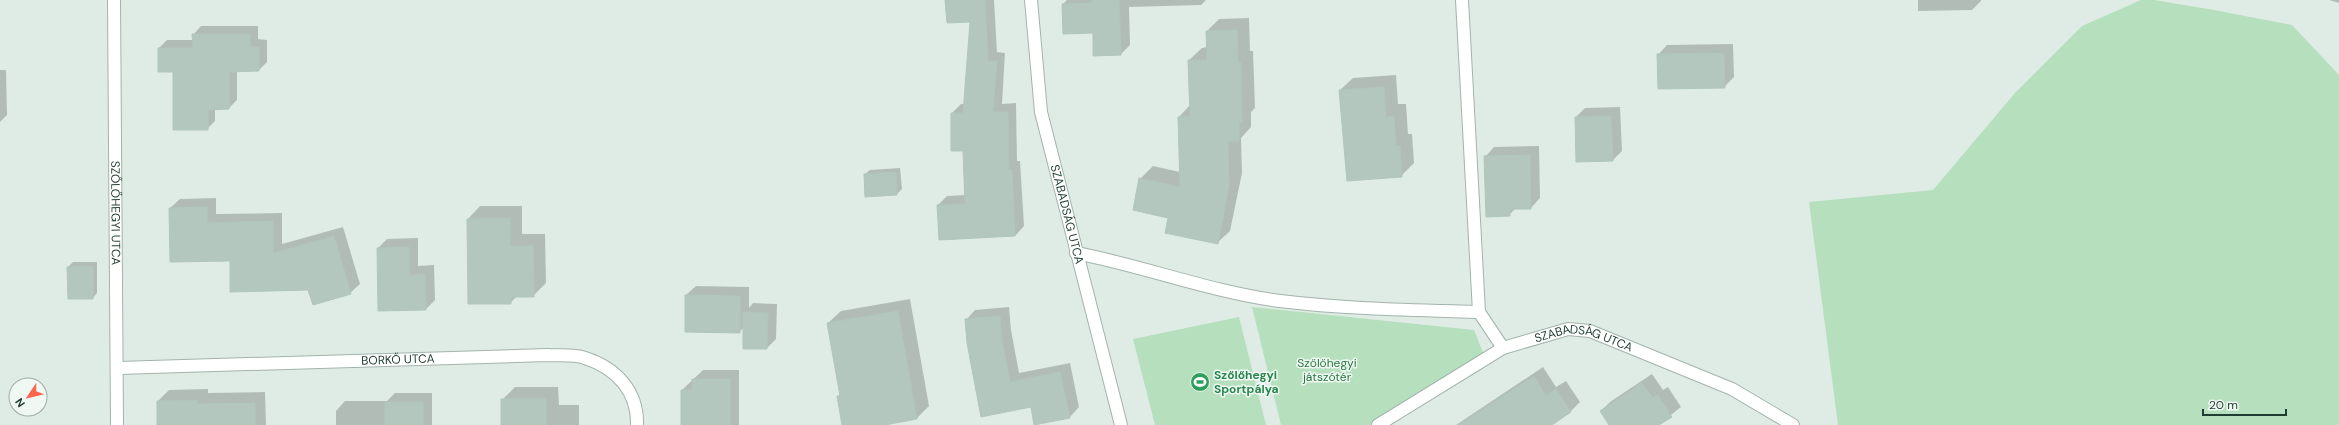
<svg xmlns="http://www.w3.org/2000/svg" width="2339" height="425" font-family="'DM Sans',sans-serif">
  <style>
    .green { fill: #b6dfbd }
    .shadow { fill: #0003 }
    .building { fill: #b4c7be; stroke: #b1c6bb }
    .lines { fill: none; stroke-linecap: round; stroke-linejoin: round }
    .minor-casing { stroke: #a2b4ac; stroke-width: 14 }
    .minor { stroke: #fff; stroke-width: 12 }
    .labels { text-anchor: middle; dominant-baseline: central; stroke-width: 3; stroke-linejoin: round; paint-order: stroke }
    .street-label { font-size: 12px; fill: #1f3d32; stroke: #f0f8f3 }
    .park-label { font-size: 12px; fill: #26773e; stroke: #f0f8f3 }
    .leisure-label { font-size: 12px; font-weight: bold; fill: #27864d; stroke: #f0f8f3; text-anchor: start }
  </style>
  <rect width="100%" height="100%" fill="#dfece5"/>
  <g class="green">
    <polygon points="2141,0 2154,0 2214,10 2292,25 2339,75 2339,425 1838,425 1809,202 1933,190 2015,93 2082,26"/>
    <polygon points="1252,307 1474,330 1484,355 1376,425 1281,425"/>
    <polygon points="1239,317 1266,425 1155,425 1133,339"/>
  </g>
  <g class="shadow">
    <polygon points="946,0 994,0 997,52 1005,53 1002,104 1016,103 1017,161 1020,161 1024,226 1015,236 938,205 947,196 966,195 964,150 952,113 961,104 965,104 971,21"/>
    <polygon points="1067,0 1206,0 1201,5 1129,7 1130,45 1121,54 1063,4"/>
    <polygon points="1918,0 1981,0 1981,1 1972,10 1918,11"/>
    <polygon points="2329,0 2339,0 2339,3"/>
    <polygon points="1249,18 1250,51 1253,51 1255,108 1251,112 1251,127 1241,138 1242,173 1230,231 1217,243 1170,217 1140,179 1153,166 1180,172 1179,117 1190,105 1189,60 1202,48 1207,47 1207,31 1219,19"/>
    <polygon points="201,26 258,26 258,39 267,40 267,62 259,70 237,70 237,100 229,108 215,108 215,121 207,129 159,48 167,40 193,40 193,35"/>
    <polygon points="1733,44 1734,77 1724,87 1658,55 1667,45"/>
    <polygon points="0,70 6,70 7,115 0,122"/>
    <polygon points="1396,75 1398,104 1406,104 1408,134 1412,134 1414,163 1401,176 1340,90 1353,78"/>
    <polygon points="1620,107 1622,151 1613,160 1577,161 1576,117 1585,108"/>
    <polygon points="1539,146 1540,198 1531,208 1516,208 1509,215 1485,157 1494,147"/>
    <polygon points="900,168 902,189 897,194 865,174 870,170"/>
    <polygon points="216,198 216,214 282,213 282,244 343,227 360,284 350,293 309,289 231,260 170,208 180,199"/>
    <polygon points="480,206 522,206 522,234 545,234 546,283 533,296 517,296 510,303 469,303 468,219"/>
    <polygon points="418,238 418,266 434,265 435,300 426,309 378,248 387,239"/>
    <polygon points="73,262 97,262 97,293 93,298 68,267"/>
    <polygon points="696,286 749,287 749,308 753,303 777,304 776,339 767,348 744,348 744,327 739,332 686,295"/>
    <polygon points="910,299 929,406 917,418 879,425 843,425 838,396 841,394 828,323 841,311"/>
    <polygon points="1009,307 1011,330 1019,373 1070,363 1079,407 1070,417 1031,406 982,416 966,320 975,310"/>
    <polygon points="1543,367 1556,387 1566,381 1580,402 1571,411 1550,425 1456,425"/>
    <polygon points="703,370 739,370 739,425 682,425 682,390"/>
    <polygon points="1652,374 1663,390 1668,387 1681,407 1658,425 1610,425 1601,411 1610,402"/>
    <polygon points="515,387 558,387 559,405 579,405 579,425 502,425 502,400"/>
    <polygon points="208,389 208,393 265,392 266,425 158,425 158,401 169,390"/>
    <polygon points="395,393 432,393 432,425 336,425 336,411 345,401 387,401"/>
  </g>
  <g class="building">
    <polygon points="945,0 985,0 988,61 997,61 993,112 1008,112 1009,170 1012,170 1015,236 939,240 937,205 965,204 963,151 951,151 951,113 963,113 970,22 947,23"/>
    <polygon points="1092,0 1119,0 1121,55 1093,56 1093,33 1063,34 1062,4 1092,3"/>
    <polygon points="1237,30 1238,63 1241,63 1242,122 1239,122 1239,141 1228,141 1229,186 1218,244 1165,233 1168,218 1133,210 1139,178 1180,187 1178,117 1190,116 1188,60 1207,60 1206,31"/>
    <polygon points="192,34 250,34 250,47 259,47 259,71 229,72 229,109 208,110 208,130 173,130 173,72 158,72 158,48 193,48"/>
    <polygon points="1724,53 1725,88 1658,89 1657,54"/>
    <polygon points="1384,87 1386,117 1394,116 1396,146 1400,146 1402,177 1347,181 1339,90"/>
    <polygon points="1611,116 1613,161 1576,162 1575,117"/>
    <polygon points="1530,155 1531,209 1510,209 1510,216 1486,217 1484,156"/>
    <polygon points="896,172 897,195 865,197 864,174"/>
    <polygon points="207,207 207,223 273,221 273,253 334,236 351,294 313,305 308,290 230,292 230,261 170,262 169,208"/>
    <polygon points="510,218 510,246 533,246 534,297 511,297 511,304 468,304 467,219"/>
    <polygon points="409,247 409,275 425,274 426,310 378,311 377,248"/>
    <polygon points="93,266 93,299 68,299 67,267"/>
    <polygon points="685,295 740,296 740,333 685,332"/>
    <polygon points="898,311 917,419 885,425 842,425 837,396 840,396 827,323"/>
    <polygon points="743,312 768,313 767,349 743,349"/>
    <polygon points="1000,316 1002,340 1010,382 1060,372 1070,418 1034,425 1031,407 981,417 967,343 965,319"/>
    <polygon points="1534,376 1546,396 1556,389 1571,412 1552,425 1458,425"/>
    <polygon points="692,379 730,379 730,425 681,425 681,390 692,390"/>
    <polygon points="1642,383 1653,398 1658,395 1672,417 1659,425 1609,425 1600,411"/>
    <rect x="501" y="399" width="45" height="26"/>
    <polygon points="197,400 197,404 255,403 255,425 157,425 157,401"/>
    <rect x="385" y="402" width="38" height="23"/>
  </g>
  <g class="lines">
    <defs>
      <g id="minor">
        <path id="s1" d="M 114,0 L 117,425"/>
        <path id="s2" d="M 1031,0 L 1041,112 L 1121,425"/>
        <polyline points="1462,0 1479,312 1503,348"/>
        <path d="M 1076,253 C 1144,266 1211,292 1280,301 C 1345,309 1413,310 1479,312"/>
        <path id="s3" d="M 118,368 L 548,355 C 559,356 575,354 585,358 C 616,368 638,391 637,425"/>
        <path id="s4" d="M 1378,425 L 1503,348 L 1568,329 L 1590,331 L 1732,389 L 1793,425"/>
      </g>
    </defs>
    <use href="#minor" class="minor-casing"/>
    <use href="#minor" class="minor"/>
  </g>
  <defs>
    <symbol id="stadium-disc" viewBox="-11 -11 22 22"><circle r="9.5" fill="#2e9e5b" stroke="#f0f8f3"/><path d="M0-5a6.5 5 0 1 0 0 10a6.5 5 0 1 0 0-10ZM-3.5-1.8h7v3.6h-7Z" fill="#fff"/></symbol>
  </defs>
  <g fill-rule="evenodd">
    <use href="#stadium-disc" x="1189" y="371" width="22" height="22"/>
  </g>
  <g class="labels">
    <g class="street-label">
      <text stroke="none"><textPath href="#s1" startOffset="213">SZŐLŐHEGYI UTCA</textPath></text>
      <text stroke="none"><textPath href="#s2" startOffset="218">SZABADSÁG UTCA</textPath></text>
      <text stroke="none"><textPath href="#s4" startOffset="231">SZABADSÁG UTCA</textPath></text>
      <text stroke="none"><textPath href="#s3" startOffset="280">BORKŐ UTCA</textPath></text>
    </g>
    <g class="park-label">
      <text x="1327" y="363">Szőlőhegyi<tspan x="1327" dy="14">játszótér</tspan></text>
    </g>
    <g class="leisure-label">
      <text x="1214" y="375">Szőlőhegyi<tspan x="1214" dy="14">Sportpálya</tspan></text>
    </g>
  </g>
  <g transform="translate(28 397) rotate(235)"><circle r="19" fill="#f0f8f3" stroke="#9cada6"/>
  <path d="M0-3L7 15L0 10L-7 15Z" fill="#fc674d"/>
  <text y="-6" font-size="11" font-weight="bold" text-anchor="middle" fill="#1f3d32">N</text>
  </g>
  <path d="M2203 409v6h83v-6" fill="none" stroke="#1f3d32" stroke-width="2"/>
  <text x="2209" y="409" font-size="12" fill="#1f3d32" stroke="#f0f8f3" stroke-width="3" paint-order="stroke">20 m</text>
</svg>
